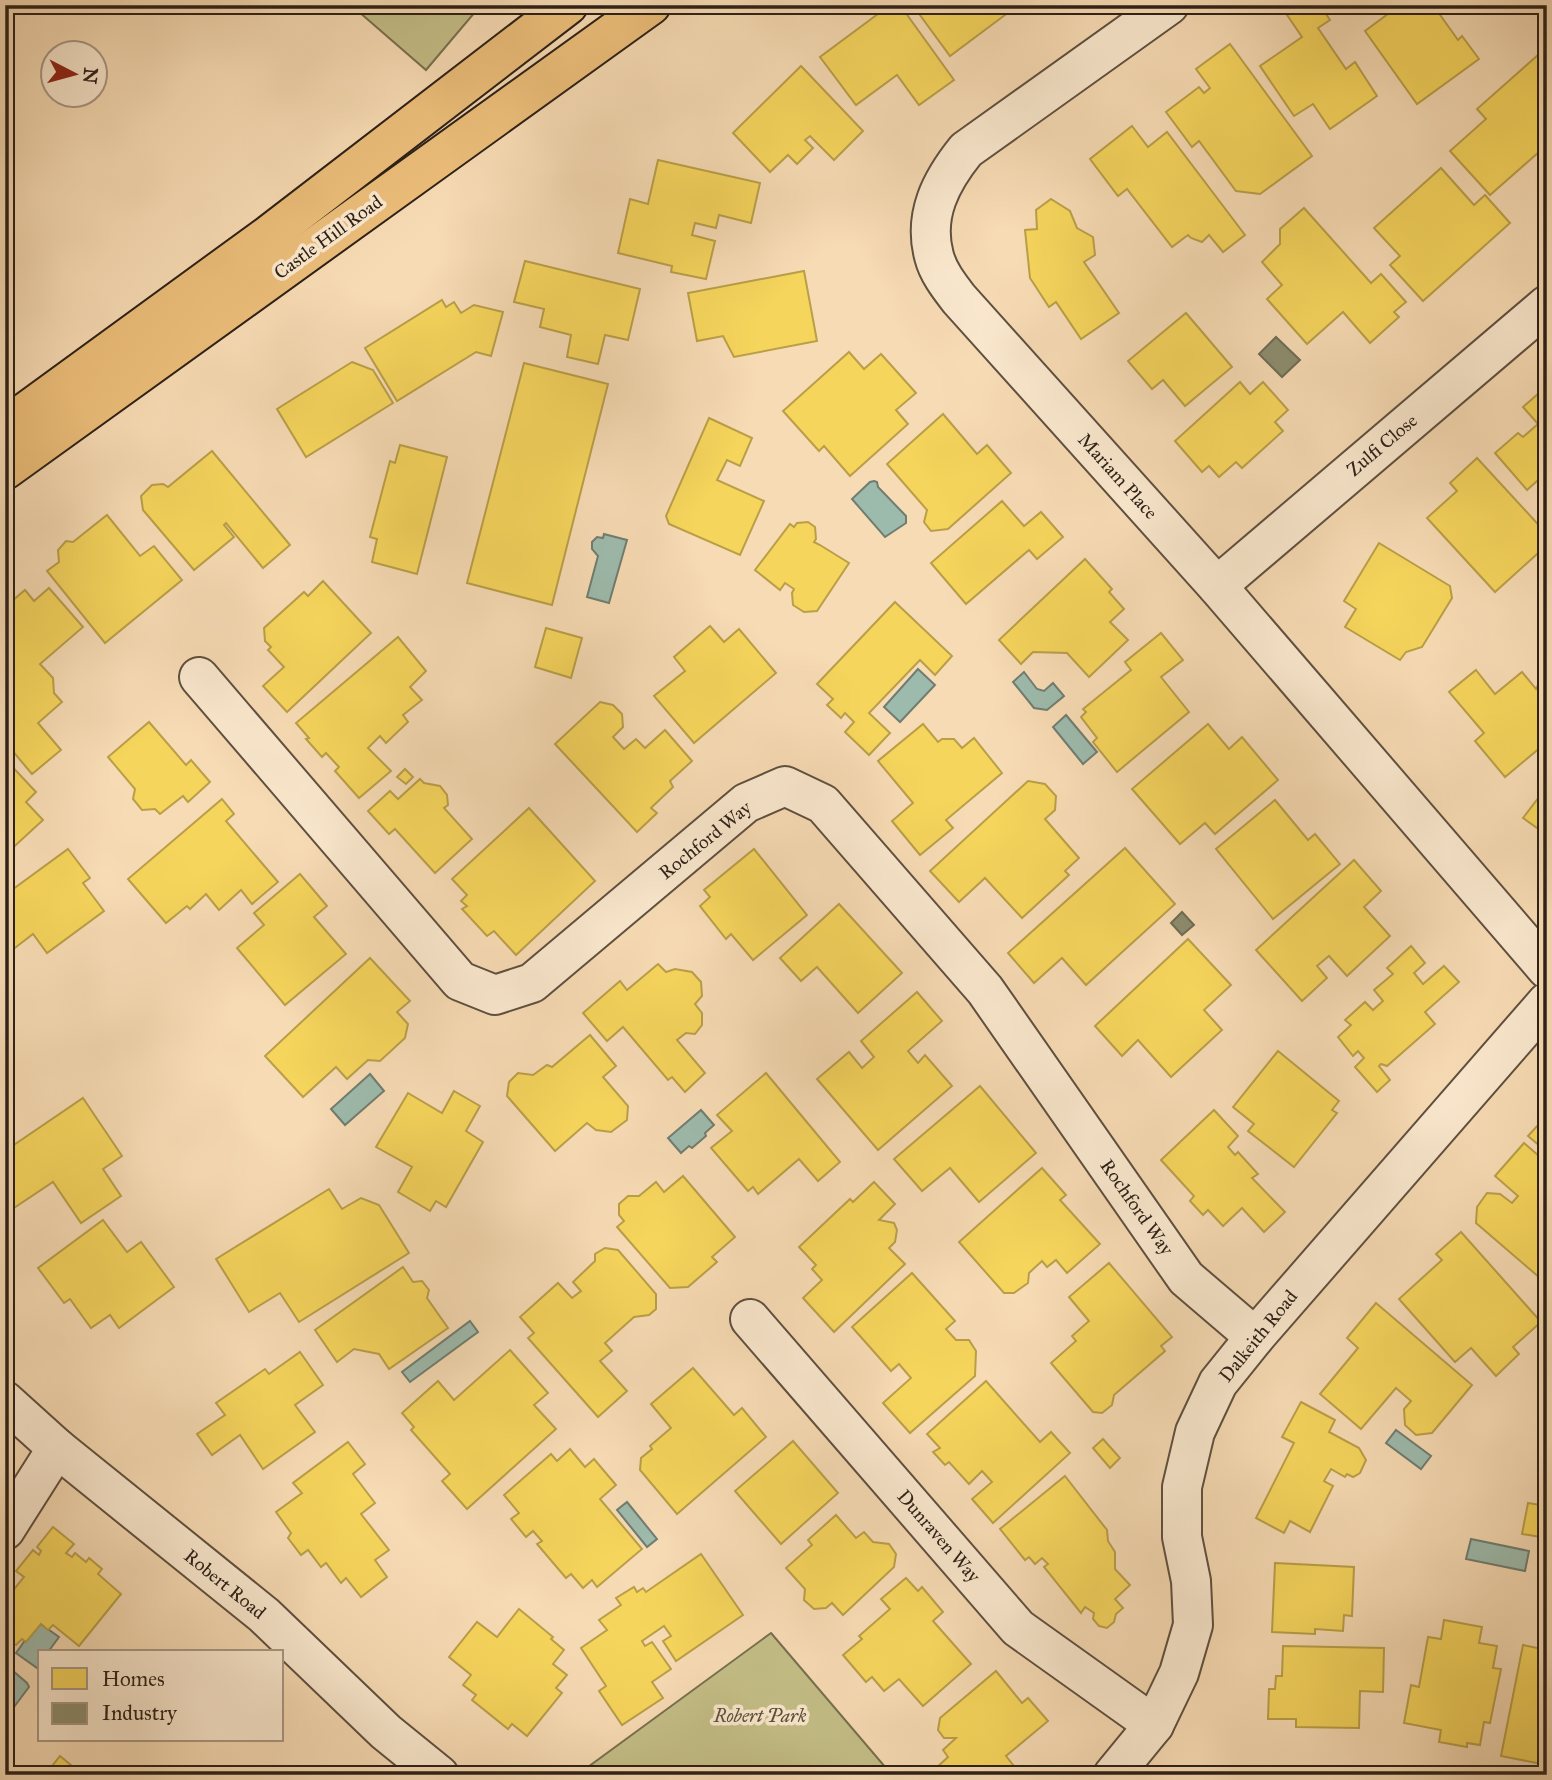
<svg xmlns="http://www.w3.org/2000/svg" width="1552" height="1780" font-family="'IM FELL Great Primer',serif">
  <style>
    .green { fill: #c4be87; stroke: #787050; stroke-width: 2 }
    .water { fill: #9dbbad; stroke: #707d71; stroke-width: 2 }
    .homes { fill: #f6d55c; stroke: #b99f48; stroke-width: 2 }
    .industry { fill: #8c8c6e; stroke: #6f6c54; stroke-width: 2 }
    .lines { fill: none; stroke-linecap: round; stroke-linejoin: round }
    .minor-casing { stroke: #5f503f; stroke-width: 42 }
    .major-casing { stroke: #2c2118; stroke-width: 42 }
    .minor { stroke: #fae8ce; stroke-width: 38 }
    .major { stroke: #ecbe7a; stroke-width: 38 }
    .labels { text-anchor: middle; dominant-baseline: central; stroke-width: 7; stroke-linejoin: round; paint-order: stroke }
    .street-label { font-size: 19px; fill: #2c2118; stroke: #fae8ce }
    .park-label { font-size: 19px; font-style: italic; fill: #5a5039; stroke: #fae8ce }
  </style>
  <rect width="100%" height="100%" fill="#f7dbb4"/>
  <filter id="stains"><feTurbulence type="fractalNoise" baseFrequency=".00286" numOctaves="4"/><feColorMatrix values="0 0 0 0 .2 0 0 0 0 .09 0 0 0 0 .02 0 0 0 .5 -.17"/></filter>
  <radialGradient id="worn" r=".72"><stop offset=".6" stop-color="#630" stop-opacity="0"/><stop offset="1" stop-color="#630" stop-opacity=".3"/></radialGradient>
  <g class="green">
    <polygon points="351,5 481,5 426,70"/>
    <polygon points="771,1633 892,1775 577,1775"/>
  </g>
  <g class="water">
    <polygon points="874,481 877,482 878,487 906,516 906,523 885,537 852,499 870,482"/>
    <polygon points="604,534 627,540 609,603 587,597 598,556 592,549 592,542 597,537 603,538"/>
    <polygon points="918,669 935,685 900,722 884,707"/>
    <polygon points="1024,672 1037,689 1044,691 1053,683 1064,696 1047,710 1034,708 1013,682"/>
    <polygon points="1066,715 1097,752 1083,764 1053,727"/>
    <polygon points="370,1074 384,1091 345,1125 331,1109"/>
    <polygon points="701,1110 714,1125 705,1133 706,1136 692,1148 689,1146 681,1153 668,1138"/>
    <polygon points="470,1321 478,1332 410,1382 402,1372"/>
    <polygon points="1396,1430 1431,1456 1421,1469 1386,1443"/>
    <polygon points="627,1502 657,1539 647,1547 617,1510"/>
    <polygon points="1471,1539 1529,1551 1525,1571 1466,1559"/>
    <polygon points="38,1622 59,1637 48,1652 40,1652 40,1663 37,1668 16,1653"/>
    <polygon points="5,1664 27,1683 29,1687 14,1707 5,1701 7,1693 5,1688"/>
  </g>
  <g class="homes">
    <polygon points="890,5 900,5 954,80 919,105 897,75 856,105 820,57"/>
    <polygon points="925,5 943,5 948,12 956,5 1012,5 1010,6 1013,9 950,56 917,11"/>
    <polygon points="1282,5 1320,5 1330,20 1318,28 1346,69 1355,62 1377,96 1330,129 1313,104 1294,116 1260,66 1302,37 1281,6"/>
    <polygon points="1400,5 1433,5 1458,40 1462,36 1479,59 1417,104 1365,31"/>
    <polygon points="1230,44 1312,156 1260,194 1236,191 1199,141 1192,147 1166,112 1199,87 1204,93 1210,88 1196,69"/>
    <polygon points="1547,47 1547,145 1490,195 1450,151 1486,119 1477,109"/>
    <polygon points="801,66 863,131 834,160 810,136 805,140 813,148 797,164 788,155 770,172 733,133"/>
    <polygon points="1132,126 1148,147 1167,132 1245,235 1223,252 1209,235 1202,242 1191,238 1188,235 1172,247 1127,189 1118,196 1090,159"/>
    <polygon points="658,160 760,183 751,223 719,215 716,228 695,223 692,235 715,241 706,279 671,272 672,266 618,253 630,199 648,204"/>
    <polygon points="1441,168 1474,205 1485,195 1510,223 1423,301 1390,265 1400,256 1374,228"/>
    <polygon points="1051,199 1070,211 1077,228 1093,237 1095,255 1084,262 1119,313 1081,339 1056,302 1049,307 1030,278 1025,230 1037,229 1036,210"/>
    <polygon points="1304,208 1371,283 1381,274 1406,302 1394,312 1399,317 1370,343 1343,312 1307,344 1267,299 1282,285 1262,262 1280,244 1280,229"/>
    <polygon points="525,261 640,289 628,340 605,335 598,364 567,357 571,335 540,327 544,309 514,302"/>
    <polygon points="804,271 817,341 734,357 723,336 697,341 688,293"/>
    <polygon points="442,300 446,307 454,302 461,313 474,305 503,312 491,356 476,352 397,401 365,348"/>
    <polygon points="1186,313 1232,367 1185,406 1163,380 1152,389 1128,361"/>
    <polygon points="849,352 864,369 881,354 916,393 896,410 908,424 850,476 824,446 819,451 783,411"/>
    <polygon points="352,362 373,370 393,403 306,457 277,409"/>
    <polygon points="524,363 608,384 552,605 467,583"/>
    <polygon points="1240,382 1250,394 1263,382 1288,410 1275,422 1283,431 1242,468 1236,462 1219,477 1209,466 1202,472 1175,441"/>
    <polygon points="1547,386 1547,492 1537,481 1527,490 1495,453 1518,433 1523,437 1538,424 1523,407"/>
    <polygon points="943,414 977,454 987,445 1011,473 948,529 931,531 924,522 927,510 887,464"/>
    <polygon points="709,418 752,438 740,466 727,460 717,480 764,501 740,555 669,524 666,516"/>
    <polygon points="400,445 447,457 417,574 372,562 377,539 370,537 390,461 395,463"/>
    <polygon points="212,451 290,545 263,568 226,523 224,525 234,537 194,570 143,510 141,496 152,485 163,484 168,487"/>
    <polygon points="1477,458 1547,534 1547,545 1495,592 1427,518 1457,491 1450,483"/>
    <polygon points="1002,501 1024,526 1041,512 1063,537 1037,559 1029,550 966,604 931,563"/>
    <polygon points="107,515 140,556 154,546 182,580 105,643 47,571 59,562 58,550 66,541 73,542"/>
    <polygon points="808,522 815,527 816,539 814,542 820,545 849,563 817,611 804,612 793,605 792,593 794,589 785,583 780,590 755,570 790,524 794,527 797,523"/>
    <polygon points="1379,543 1450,586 1452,598 1422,647 1406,652 1400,660 1345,627 1356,609 1344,601"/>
    <polygon points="1085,559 1112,589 1109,592 1124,609 1110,622 1128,640 1089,677 1067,653 1033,652 1021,664 999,640"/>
    <polygon points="323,581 371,633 287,712 263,686 284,667 268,650 271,647 265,641 264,628 304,592 308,596"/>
    <polygon points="49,588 83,627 40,664 53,678 54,693 62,702 38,723 61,750 32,774 5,742 5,607 25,590 34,601"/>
    <polygon points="895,602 952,656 935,675 920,660 869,713 890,733 869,755 845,732 854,722 845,713 841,718 827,705 833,699 817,684"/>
    <polygon points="710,626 724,642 739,629 776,673 694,743 654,696 685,671 674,657"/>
    <polygon points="546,628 582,638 571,678 535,667"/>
    <polygon points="1161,633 1183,660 1161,677 1189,712 1117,772 1093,742 1097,738 1081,717 1086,712 1083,709 1131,670 1125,662"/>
    <polygon points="398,637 426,671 410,687 422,700 403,715 408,722 386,743 380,736 368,748 391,771 359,798 335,771 339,767 326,753 322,757 306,739 309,738 296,723"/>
    <polygon points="1476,670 1495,694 1522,672 1536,689 1539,683 1547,673 1547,742 1505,777 1475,741 1484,733 1449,692"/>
    <polygon points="600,702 613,705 622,714 623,727 613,737 624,749 636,739 645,748 665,730 692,761 670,781 673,787 651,808 657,813 637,832 555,744"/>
    <polygon points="149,722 186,765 191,760 210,782 188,802 183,796 160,814 155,809 142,810 133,799 135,789 108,757"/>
    <polygon points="923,724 938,742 942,739 954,739 962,748 974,738 1002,773 946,820 953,828 920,855 892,821 913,803 878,761"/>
    <polygon points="1208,724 1229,749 1242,737 1278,780 1215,834 1205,823 1180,844 1132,789"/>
    <polygon points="5,759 36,792 26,802 43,820 5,855"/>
    <polygon points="405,769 413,777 406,784 397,777"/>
    <polygon points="420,779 424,783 440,786 447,795 448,805 444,808 472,839 435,873 395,829 389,834 368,811 390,791 398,799"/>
    <polygon points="1028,781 1045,784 1056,796 1055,810 1045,819 1079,858 1065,871 1069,875 1022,918 985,878 959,902 930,871"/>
    <polygon points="1546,788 1547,788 1547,835 1523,818"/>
    <polygon points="222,799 234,814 226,821 278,882 252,904 241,890 219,910 206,894 190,909 187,906 166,923 128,879"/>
    <polygon points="1275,800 1308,840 1315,834 1340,864 1273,919 1216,849"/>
    <polygon points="529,808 595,881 516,955 494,931 487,936 462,909 467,906 461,901 467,895 452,879"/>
    <polygon points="1125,848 1175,904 1086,985 1062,958 1034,983 1008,953"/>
    <polygon points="68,849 90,878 83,883 104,911 47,953 33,934 11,951 5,944 5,895"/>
    <polygon points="754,849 807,915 753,960 731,934 726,939 700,906 710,897 704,890"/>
    <polygon points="1354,860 1381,891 1364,907 1390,936 1347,976 1329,956 1317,966 1327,978 1302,1001 1256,950"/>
    <polygon points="300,874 327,906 314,917 346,954 285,1005 237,948 264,925 254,913"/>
    <polygon points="839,904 902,973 858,1013 817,967 801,981 780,958"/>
    <polygon points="1188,939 1231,985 1204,1010 1222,1030 1171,1077 1138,1040 1122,1056 1095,1026"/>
    <polygon points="1411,946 1425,963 1414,973 1423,984 1444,966 1459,982 1425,1012 1435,1024 1387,1066 1381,1064 1379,1066 1390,1080 1377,1092 1355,1067 1364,1058 1358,1051 1353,1056 1338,1037 1351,1025 1345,1020 1365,1002 1373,1010 1383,1001 1374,990 1393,974 1387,968"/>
    <polygon points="370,958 410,1001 397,1012 408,1024 405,1038 380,1061 368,1060 347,1079 336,1067 303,1097 265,1056"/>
    <polygon points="658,964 666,972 675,969 692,972 701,982 702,996 695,1004 702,1013 702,1025 695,1034 686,1033 677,1040 705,1073 685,1092 672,1077 668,1080 623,1027 607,1041 583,1013 620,981 627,990"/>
    <polygon points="917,992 942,1021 908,1051 918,1063 925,1055 952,1086 878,1150 817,1079 849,1052 862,1068 874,1057 861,1041"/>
    <polygon points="590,1035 616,1066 603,1077 628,1106 627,1120 611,1132 596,1130 587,1123 555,1151 507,1096 509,1082 518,1073 533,1075 547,1065 552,1067"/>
    <polygon points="1278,1051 1339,1101 1332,1110 1337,1113 1294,1167 1248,1131 1254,1124 1233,1107"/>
    <polygon points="766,1073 840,1162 818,1181 799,1159 758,1194 753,1187 748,1191 711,1148 732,1131 717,1115"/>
    <polygon points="980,1086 1036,1153 979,1202 950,1168 922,1191 894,1159"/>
    <polygon points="454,1091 480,1106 466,1131 483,1142 446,1207 436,1201 430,1211 398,1192 412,1167 376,1147 408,1093 442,1113"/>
    <polygon points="83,1098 122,1156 103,1169 121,1196 81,1223 53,1182 5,1214 5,1151"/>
    <polygon points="1214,1110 1238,1136 1228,1147 1235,1155 1238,1152 1258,1174 1252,1178 1285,1212 1264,1232 1242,1208 1223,1226 1208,1210 1203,1215 1190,1201 1194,1196 1161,1160"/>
    <polygon points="1538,1125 1547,1132 1547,1152 1528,1136"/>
    <polygon points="1524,1143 1547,1163 1547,1284 1476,1223 1477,1207 1487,1193 1500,1194 1512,1203 1518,1196 1495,1176"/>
    <polygon points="1042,1168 1066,1195 1060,1200 1100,1244 1067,1273 1056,1260 1047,1267 1042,1261 1029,1273 1028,1283 1014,1293 1004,1293 959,1242"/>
    <polygon points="683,1176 735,1237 712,1257 717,1262 688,1287 670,1288 617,1227 624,1221 619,1215 619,1204 628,1196 639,1196 656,1182 664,1192"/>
    <polygon points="874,1182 895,1204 879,1220 894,1223 897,1230 895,1242 889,1248 905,1264 834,1332 803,1298 822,1280 812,1269 816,1265 799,1247 850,1199 853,1202"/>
    <polygon points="329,1189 342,1209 361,1198 379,1205 409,1253 299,1322 280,1293 249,1312 216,1259"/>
    <polygon points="103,1220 127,1252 141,1242 174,1287 119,1328 110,1315 91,1328 70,1299 64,1303 38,1268"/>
    <polygon points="1461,1232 1541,1322 1513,1347 1519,1354 1496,1376 1471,1348 1455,1362 1399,1299 1442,1260 1436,1254"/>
    <polygon points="605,1248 618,1250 656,1294 656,1309 649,1315 634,1317 605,1343 612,1351 600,1361 627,1391 598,1417 528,1338 534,1333 520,1317 558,1283 572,1298 581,1291 573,1282 595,1261 595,1254"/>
    <polygon points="1109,1263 1172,1337 1161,1346 1165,1351 1114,1395 1112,1405 1102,1413 1093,1412 1051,1363 1076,1341 1072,1336 1089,1321 1069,1297"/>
    <polygon points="403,1267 413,1282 422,1281 429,1290 427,1298 448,1328 389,1369 379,1354 354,1349 337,1362 315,1330"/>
    <polygon points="912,1273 955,1321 946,1329 956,1340 969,1340 976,1351 975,1376 910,1433 883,1403 911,1378 899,1364 891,1371 852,1327"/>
    <polygon points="1376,1303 1472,1385 1432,1433 1416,1435 1405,1425 1404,1409 1411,1401 1396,1388 1361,1429 1320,1394 1358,1348 1347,1338"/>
    <polygon points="510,1350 548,1393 534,1405 556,1429 467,1509 442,1481 450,1474 411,1430 414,1427 402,1413 438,1381 454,1400"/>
    <polygon points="300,1352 323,1385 295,1405 315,1432 263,1469 240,1435 212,1455 197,1434 225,1415 216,1403 265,1369 269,1374"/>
    <polygon points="693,1368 734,1415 742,1408 766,1437 677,1514 640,1470 641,1458 652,1449 650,1446 671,1428 651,1404"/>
    <polygon points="986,1381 1040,1442 1051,1432 1070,1453 993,1523 972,1499 992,1482 982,1471 969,1484 949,1462 945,1465 933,1452 940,1448 927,1434"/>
    <polygon points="1301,1402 1335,1420 1329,1432 1359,1448 1366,1460 1360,1473 1353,1477 1347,1474 1345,1477 1331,1469 1324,1481 1333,1486 1310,1532 1290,1521 1284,1533 1256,1518 1294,1443 1282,1437"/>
    <polygon points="1103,1439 1120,1458 1110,1468 1093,1448"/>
    <polygon points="793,1441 838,1493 781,1544 735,1491"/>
    <polygon points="348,1442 365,1464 353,1474 375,1503 361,1514 389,1550 375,1560 387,1577 361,1597 346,1578 341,1583 326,1563 321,1567 308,1550 301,1555 288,1538 291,1533 276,1512 302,1493 293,1483"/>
    <polygon points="570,1449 585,1467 594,1459 616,1485 600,1499 642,1549 597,1587 592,1580 583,1588 571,1574 566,1578 537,1544 542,1541 533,1531 526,1537 511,1519 519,1513 504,1495 551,1454 557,1461"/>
    <polygon points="1065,1476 1107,1530 1108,1541 1115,1552 1115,1569 1130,1585 1115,1599 1123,1608 1116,1614 1114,1622 1107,1628 1099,1626 1093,1619 1094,1613 1085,1607 1081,1613 1044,1567 1048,1564 1042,1558 1035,1564 1029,1557 1025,1560 1000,1529"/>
    <polygon points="1528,1503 1547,1506 1547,1538 1522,1534"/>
    <polygon points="836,1515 856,1538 864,1532 873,1542 889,1544 896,1554 894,1567 843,1615 832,1603 826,1608 814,1609 804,1600 805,1589 786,1568 812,1545 808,1540"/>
    <polygon points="53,1527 74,1544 66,1553 72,1557 75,1553 86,1562 89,1558 102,1569 98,1574 121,1594 79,1646 53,1625 48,1630 41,1624 26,1642 22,1639 16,1645 5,1637 5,1606 10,1600 7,1598 24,1577 16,1571 33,1550 39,1555 41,1551 37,1547"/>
    <polygon points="701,1554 743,1615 676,1661 663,1641 671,1636 664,1626 642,1641 645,1646 652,1642 671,1669 652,1682 663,1698 622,1725 599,1691 606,1686 581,1648 607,1630 599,1620 621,1605 616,1598 634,1587 637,1592 643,1588 646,1592"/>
    <polygon points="1275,1563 1354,1567 1352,1616 1344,1615 1343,1631 1315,1629 1315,1634 1272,1632"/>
    <polygon points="906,1578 918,1591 922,1587 943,1612 933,1621 971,1664 923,1706 899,1679 884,1691 872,1677 866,1682 843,1655 862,1639 859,1636 890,1609 881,1599"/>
    <polygon points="519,1609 553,1637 551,1639 564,1650 553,1664 567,1675 556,1688 562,1693 527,1736 512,1724 508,1729 472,1700 476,1695 463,1685 471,1675 449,1657 477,1622 497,1637"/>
    <polygon points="1444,1620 1482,1627 1479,1643 1497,1646 1493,1668 1501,1669 1490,1723 1484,1722 1480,1745 1467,1743 1467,1747 1439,1742 1441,1730 1404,1723 1411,1685 1419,1687 1428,1637 1441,1639"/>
    <polygon points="1523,1645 1547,1650 1547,1765 1501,1756"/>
    <polygon points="1283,1646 1384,1648 1383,1692 1360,1691 1359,1728 1296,1727 1296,1719 1268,1719 1269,1689 1275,1689 1276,1676 1282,1676"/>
    <polygon points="996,1671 1022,1703 1028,1698 1048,1721 1006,1756 1018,1771 1014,1775 937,1775 934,1770 948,1757 943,1750 956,1738 944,1738 938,1730 940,1718"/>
    <polygon points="60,1756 83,1775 45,1775"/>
  </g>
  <g class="industry">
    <polygon points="1276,337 1300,360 1282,377 1259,354"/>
    <polygon points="1182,912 1194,925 1182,935 1171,923"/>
  </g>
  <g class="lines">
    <defs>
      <g id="minor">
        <path d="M 1169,5 L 966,150 C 941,181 923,215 934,256 C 938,272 949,286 959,299 L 1217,586 L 1547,969"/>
        <polyline points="1217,586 1547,305"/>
        <polyline points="199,677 460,981 495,995 532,983 746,803 785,786 823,804 985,990 1186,1278 1255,1337"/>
        <polyline points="750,1319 1018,1628 1154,1725"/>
        <polyline points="5,1401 57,1448 264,1615 386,1732 439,1775"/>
        <polyline points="5,1530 57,1448"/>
        <polyline points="1113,1775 1154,1725 1179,1673 1193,1625 1191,1581 1182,1537 1182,1487 1195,1432 1218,1383 1255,1337 1547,1002"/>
      </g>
      <g id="major">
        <polyline points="5,427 270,234 568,5"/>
        <polyline points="5,470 651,5"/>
      </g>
    </defs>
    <use href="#minor" class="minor-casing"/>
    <use href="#major" class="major-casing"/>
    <use href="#minor" class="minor"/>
    <use href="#major" class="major"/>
  </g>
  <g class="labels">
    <g class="street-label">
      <text transform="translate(328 237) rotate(-36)">Castle Hill Road</text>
      <text transform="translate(1382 445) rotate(-40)">Zulfi Close</text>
      <text transform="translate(1118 476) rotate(48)">Mariam Place</text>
      <text transform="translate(705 840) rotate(-39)">Rochford Way</text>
      <text transform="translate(1137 1207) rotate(55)">Rochford Way</text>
      <text transform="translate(1258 1336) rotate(-51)">Dalkeith Road</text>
      <text transform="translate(939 1536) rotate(49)">Dunraven Way</text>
      <text transform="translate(225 1584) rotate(39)">Robert Road</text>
    </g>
    <g class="park-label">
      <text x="760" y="1715">Robert Park</text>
    </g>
  </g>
  <rect width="1552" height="1780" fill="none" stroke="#f7dbb4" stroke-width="28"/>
  <rect x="7" y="7" width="1538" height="1766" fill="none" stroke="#2c2118" stroke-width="3.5"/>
  <rect x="14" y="14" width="1524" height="1752" fill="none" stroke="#2c2118" stroke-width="2"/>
  <rect x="38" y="1650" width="245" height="91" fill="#fae8ce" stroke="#a89885" stroke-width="2"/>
  <rect x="52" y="1668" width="35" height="21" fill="#f6d55c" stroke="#a89885" stroke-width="2"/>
  <text x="102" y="1686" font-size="21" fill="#2c2118">Homes</text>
  <rect x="52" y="1703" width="35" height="21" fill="#8c8c6e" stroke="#a89885" stroke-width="2"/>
  <text x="102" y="1720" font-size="21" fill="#2c2118">Industry</text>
  <g transform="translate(74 74) rotate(96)"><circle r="33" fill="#fae8ce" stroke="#a89885" stroke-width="2"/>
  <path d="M0-5L12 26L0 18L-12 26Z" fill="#8f2418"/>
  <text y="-10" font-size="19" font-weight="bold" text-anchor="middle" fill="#2c2118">N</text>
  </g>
  <rect width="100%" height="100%" filter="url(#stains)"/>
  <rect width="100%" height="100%" fill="url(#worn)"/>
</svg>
